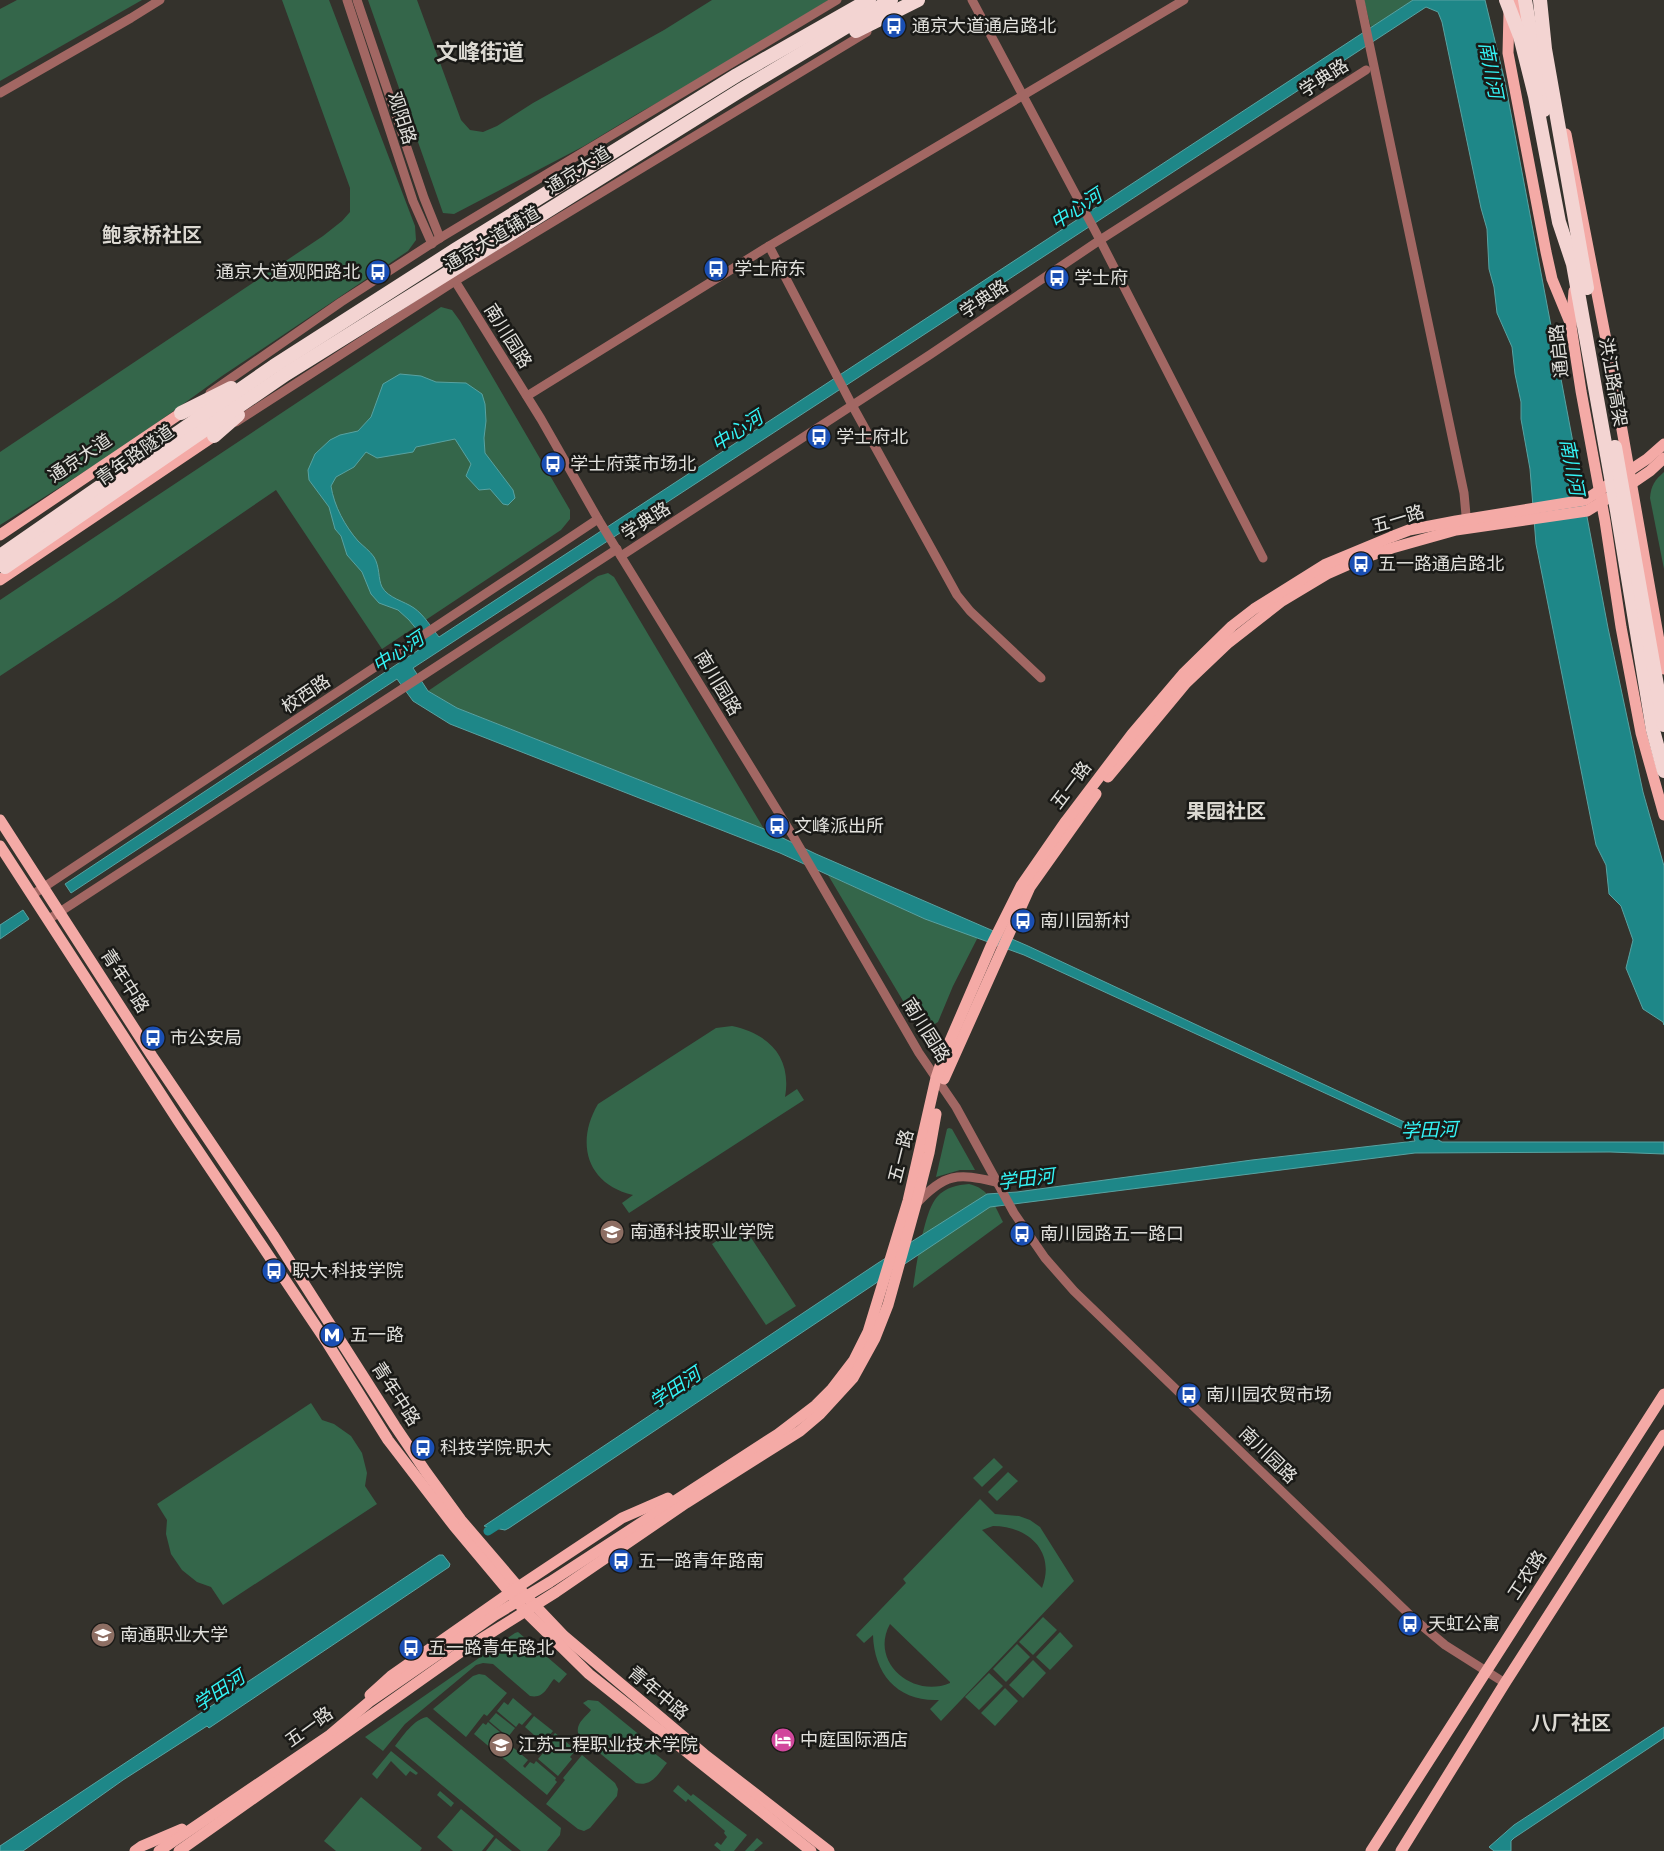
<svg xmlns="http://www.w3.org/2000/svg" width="1664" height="1851" font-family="'DM Sans','Noto Sans SC',sans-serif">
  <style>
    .green { fill: #34664a; fill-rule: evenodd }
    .water { fill: #1e8788; stroke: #58a2a1 }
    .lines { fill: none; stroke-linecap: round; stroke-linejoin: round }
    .canal { stroke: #1e8788; stroke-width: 9 }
    .minor { stroke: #a26763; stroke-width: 9 }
    .major { stroke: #f4aaa6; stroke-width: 11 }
    .highway { stroke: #f3d4d2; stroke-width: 14 }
    .highway-bridge { stroke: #f3d4d2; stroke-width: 14 }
    .labels { text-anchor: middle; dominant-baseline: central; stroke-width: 5; stroke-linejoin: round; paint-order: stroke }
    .poi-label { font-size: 18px; fill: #e1e0dc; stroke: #1a1a17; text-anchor: start }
    .street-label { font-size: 18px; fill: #e1e0dc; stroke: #1a1a17 }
    .water-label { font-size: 19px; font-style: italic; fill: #34f4f6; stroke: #1a1a17 }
    .quarter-label { font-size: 20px; font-weight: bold; fill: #dcd9d2; stroke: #1a1a17 }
    .district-label { font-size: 22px; font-weight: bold; fill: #dcd9d2; stroke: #1a1a17 }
  </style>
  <rect width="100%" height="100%" fill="#34322c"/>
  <g class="green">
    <polygon points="17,0 142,0 0,81 0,9"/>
    <polygon points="282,0 329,0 415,226 416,240 408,251 222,376 122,448 0,525 0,452 323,236 342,221 350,212 350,188"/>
    <polygon points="368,0 417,0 461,120 470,130 483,132 497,126 533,103 664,30 712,0 829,0 711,73 637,114 584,146 454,214 443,213"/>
    <polygon points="1364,0 1413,0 1371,28"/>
    <polygon points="441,307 452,310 460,321 570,510 570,519 561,530 382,649 276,490 114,601 0,676 0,600"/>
    <path d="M 1664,472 L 1664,569 L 1650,498 C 1651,485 1655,480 1664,472 Z"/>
    <polygon points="608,573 614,577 764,829 457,708 428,691 598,576"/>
    <polygon points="828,875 925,919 978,937 953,986 938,1022 928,1028 918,1026"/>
    <path d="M 732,1026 C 769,1034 792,1057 785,1097 L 797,1089 L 804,1100 L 629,1213 L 622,1203 L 633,1195 C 587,1184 575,1143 598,1104 L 716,1028 Z"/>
    <polygon points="949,1128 952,1129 975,1170 960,1170 936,1177 947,1129"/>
    <path d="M 969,1184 C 989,1188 995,1206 1003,1222 L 913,1288 C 916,1267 924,1211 937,1197 C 946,1187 957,1185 969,1184 Z"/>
    <polygon points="742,1224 796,1306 766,1325 712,1244"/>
    <polygon points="311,1403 322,1420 334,1424 351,1436 362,1453 367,1473 365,1486 377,1504 223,1605 211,1587 197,1582 182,1570 171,1554 166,1534 167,1520 157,1504"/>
    <polygon points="994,1458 1003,1467 982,1487 973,1478"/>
    <polygon points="1008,1472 1018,1481 997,1501 988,1492"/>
    <path d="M 980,1499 L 995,1514 L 1019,1516 L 1030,1520 L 1040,1527 L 1074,1581 L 941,1721 L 930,1709 L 939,1700 C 898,1702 874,1674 873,1635 L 864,1643 L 856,1635 L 906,1583 L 903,1579 ZM 993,1526 C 1029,1526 1056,1552 1042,1588 L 982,1530 ZM 890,1624 L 950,1682 L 950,1683 C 913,1699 869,1662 890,1624 Z"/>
    <polygon points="1043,1617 1057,1630 1033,1655 1019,1642"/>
    <path d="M 518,1632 L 567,1674 L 559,1683 L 554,1679 C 547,1687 544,1699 530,1696 L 493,1664 L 483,1663 L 476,1665 L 405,1724 L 383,1751 L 365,1737 L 515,1633 Z"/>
    <polygon points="1060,1632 1073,1646 1050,1670 1036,1657"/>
    <polygon points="1017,1644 1030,1657 1006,1682 993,1669"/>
    <polygon points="1033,1660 1046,1673 1023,1698 1009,1685"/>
    <polygon points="989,1673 1003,1686 979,1710 965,1697"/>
    <polygon points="479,1674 485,1675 507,1693 487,1716 484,1714 466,1737 433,1709 473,1676"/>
    <polygon points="1005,1688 1018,1701 995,1726 981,1713"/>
    <polygon points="513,1698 532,1714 522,1725 519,1723 516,1727 497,1711 504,1702 508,1705"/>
    <path d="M 588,1700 L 598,1701 L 647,1741 L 649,1749 L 667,1763 C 658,1774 652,1787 636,1783 L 579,1736 C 574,1724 585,1718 591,1710 L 583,1703 Z"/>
    <polygon points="496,1713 515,1728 508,1737 489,1721"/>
    <polygon points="534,1716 553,1731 543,1743 525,1727"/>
    <path d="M 427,1717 L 561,1828 L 560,1835 L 547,1851 L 521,1851 L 395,1746 C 402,1737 414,1719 427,1717 Z"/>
    <polygon points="488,1722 507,1738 505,1740 507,1742 502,1749 504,1751 509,1744 528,1760 523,1766 525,1768 530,1762 534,1764 536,1761 556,1778 555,1780 557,1782 547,1795 474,1734 483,1723 486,1725"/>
    <polygon points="555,1733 576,1750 570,1757 572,1759 558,1776 538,1759 548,1747 546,1745"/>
    <polygon points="391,1751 418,1773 416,1775 410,1771 406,1776 391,1761 377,1779 372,1774"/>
    <polygon points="582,1755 615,1783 618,1789 617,1796 590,1828 584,1831 578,1829 546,1804 565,1780 563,1778"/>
    <polygon points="678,1785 691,1796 693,1794 747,1835 734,1851 721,1851 714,1845 717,1842 721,1845 727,1837 724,1833 725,1831 688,1799 686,1802 673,1791"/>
    <polygon points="440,1791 454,1803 451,1807 437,1795"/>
    <polygon points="361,1797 422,1848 420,1851 336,1851 324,1841"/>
    <polygon points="461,1809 494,1836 482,1851 453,1851 437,1837"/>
    <polygon points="496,1838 512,1851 486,1851"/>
    <polygon points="757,1838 763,1843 754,1851 745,1851"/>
  </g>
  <g class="water">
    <path d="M 1413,0 L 1485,0 L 1505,82 L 1608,628 L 1643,792 L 1664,866 L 1664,1025 L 1663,1022 L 1643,1009 L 1626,968 L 1633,940 L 1621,906 L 1609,894 L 1606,865 L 1596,845 L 1536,544 L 1530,469 L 1521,419 L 1521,402 L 1515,374 L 1512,347 L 1497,313 L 1494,287 L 1489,269 L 1487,229 L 1481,208 L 1442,22 L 1438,12 L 1426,7 L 413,668 L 428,691 L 457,708 L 764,829 L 816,854 L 1028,946 L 1417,1128 L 1442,1142 L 1664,1142 L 1664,1154 L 1610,1152 L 1415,1153 L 990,1207 L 509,1528 L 505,1530 L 484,1526 L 878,1263 L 987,1194 L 1017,1192 L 1252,1160 L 1415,1141 L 1412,1133 L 1024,955 L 925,919 L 780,853 L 450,724 L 413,701 L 397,679 L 71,893 L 65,884 L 423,647 L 418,631 L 409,620 L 398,610 L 379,603 L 371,594 L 362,572 L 347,555 L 341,536 L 335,529 L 329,507 L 309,480 L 308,470 L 315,454 L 330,440 L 340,435 L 358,431 L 371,417 L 383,384 L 400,374 L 421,376 L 436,382 L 466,383 L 482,394 L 485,404 L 486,421 L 484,438 L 485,453 L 513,490 L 515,498 L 508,505 L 503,504 L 490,489 L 479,490 L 466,476 L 471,464 L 455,439 L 416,447 L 413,452 L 377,458 L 366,452 L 354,467 L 336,477 L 331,486 C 334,506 345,526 358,541 C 363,546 370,551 374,557 C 380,567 378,579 382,587 C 388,598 404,601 414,608 C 424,615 431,627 439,637 Z"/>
    <polygon points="23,910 29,919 0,939 0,925"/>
    <polygon points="439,1555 443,1555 450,1564 449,1567 209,1728 207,1726 123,1780 23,1851 0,1851 0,1846"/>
    <polygon points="1664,1727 1664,1738 1514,1838 1511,1841 1511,1851 1494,1851 1489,1847 1514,1825"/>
  </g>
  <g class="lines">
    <polyline class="canal" points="488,1531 502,1522"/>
    <g class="minor">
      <polyline points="347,0 413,201 432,244"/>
      <polyline points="357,0 424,198 440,238"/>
      <polyline points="972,0 1100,240 1263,558"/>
      <polyline points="1360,0 1464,493 1467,526"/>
      <polyline points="0,93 131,18 160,0"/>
      <polyline points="769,246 852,405 957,595 970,611 1041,678"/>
      <polyline points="455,281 541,419 598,519 793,836 919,1053 956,1107 1014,1213 1045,1258 1074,1291 1414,1619 1445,1645 1505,1683"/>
      <polyline points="210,393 341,302 440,238 837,0"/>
      <polyline points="527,396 769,246 1184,0"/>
      <polyline points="236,422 455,281 867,32"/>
      <polyline points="621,556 931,354 1100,240 1366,70"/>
      <polyline points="32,895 598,519"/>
      <polyline points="49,919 617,549"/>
      <path d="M 916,1204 C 945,1173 957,1173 996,1182"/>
    </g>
    <g class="major">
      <polyline points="1515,0 1520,23"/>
      <polyline points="1509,12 1508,53 1546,252 1552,279 1571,325"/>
      <polyline points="1566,134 1608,350 1664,669"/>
      <polyline points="1574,291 1571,326 1581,391 1605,521 1621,627 1641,733 1664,815"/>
      <polyline points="0,535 181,413"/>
      <polyline points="0,580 214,436"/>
      <polyline points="1108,777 1186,683 1227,644 1282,601 1327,574 1361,559 1392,548 1456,530 1587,511 1631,484 1650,471 1664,458"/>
      <polyline points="0,820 152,1056 273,1235 395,1426 426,1472 461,1520 526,1596 564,1636 704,1754 829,1851"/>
      <polyline points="0,846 179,1122 328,1344 388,1440 454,1526 525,1611 589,1674 811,1851"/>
      <polyline points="944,1079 1030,887 1096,794"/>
      <polyline points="370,1695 391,1676 518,1587 622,1518 668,1498"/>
      <polyline points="135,1851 142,1846 182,1829"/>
      <polyline points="159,1851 330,1735 369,1702 495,1615 550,1582 778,1434 816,1405 831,1390 854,1360 868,1332 908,1201 936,1078 943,1057 991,946 1021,886 1066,821 1132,734 1183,674 1232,626 1254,609 1326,564 1391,537 1409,530 1456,521 1585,500 1647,459 1664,444"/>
      <polyline points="179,1851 462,1651 556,1592 686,1503 800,1431 820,1414 853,1378 875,1338 888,1305 916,1204 929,1153 936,1114"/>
      <polyline points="1371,1851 1664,1394"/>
      <polyline points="1401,1851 1505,1683 1664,1435"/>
    </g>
    <g class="highway">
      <polyline points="1525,0 1544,110"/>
      <polyline points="856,31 918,0"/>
      <polyline points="181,413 231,388"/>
      <polyline points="214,436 238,415"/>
      <polyline points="0,556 274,366 455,250 737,75 869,0"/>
      <polyline points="5,567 286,374 741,90 891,0"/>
    </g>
    <g class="highway-bridge">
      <polyline points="1506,0 1520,36 1535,96 1559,222 1573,264 1617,511 1653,730 1664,771"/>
      <polyline points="1540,0 1545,49 1587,288"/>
      <polyline points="1615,447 1664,725"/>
    </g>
  </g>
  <defs>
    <symbol id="bus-disc" viewBox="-11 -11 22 22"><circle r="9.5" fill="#1a4fb4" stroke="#1a1a17"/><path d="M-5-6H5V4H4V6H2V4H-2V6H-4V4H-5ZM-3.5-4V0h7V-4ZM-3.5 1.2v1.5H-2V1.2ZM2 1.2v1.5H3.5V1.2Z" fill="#fff"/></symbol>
    <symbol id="university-disc" viewBox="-11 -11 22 22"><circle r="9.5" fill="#8d6e63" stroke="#1a1a17"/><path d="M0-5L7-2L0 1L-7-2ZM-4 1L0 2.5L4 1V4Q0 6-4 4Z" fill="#fff"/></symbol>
    <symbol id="metro-disc" viewBox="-11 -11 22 22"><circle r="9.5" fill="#1a4fb4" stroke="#1a1a17"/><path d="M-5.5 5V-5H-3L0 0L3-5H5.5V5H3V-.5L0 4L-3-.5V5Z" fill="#fff"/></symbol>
    <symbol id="hotel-disc" viewBox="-11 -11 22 22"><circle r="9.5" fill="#d1479c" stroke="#1a1a17"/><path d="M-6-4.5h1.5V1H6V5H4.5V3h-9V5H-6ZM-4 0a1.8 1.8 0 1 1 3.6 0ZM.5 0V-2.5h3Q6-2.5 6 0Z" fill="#fff"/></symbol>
  </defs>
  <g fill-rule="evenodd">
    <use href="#bus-disc" x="880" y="12" width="28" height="28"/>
    <use href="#bus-disc" x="702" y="255" width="28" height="28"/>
    <use href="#bus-disc" x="364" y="258" width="28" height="28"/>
    <use href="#bus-disc" x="1043" y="264" width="28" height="28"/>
    <use href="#bus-disc" x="805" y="423" width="28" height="28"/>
    <use href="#bus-disc" x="539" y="450" width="28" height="28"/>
    <use href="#bus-disc" x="1347" y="550" width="28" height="28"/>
    <use href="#bus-disc" x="763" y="812" width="28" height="28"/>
    <use href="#bus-disc" x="1009" y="907" width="28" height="28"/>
    <use href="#bus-disc" x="139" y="1024" width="28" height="28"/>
    <use href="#university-disc" x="598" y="1218" width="28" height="28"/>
    <use href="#bus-disc" x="1008" y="1220" width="28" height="28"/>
    <use href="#bus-disc" x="260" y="1257" width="28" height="28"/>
    <use href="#metro-disc" x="318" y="1321" width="28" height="28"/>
    <use href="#bus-disc" x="1175" y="1381" width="28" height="28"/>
    <use href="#bus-disc" x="409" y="1434" width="28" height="28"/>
    <use href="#bus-disc" x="607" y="1547" width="28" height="28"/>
    <use href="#bus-disc" x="1396" y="1610" width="28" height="28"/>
    <use href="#university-disc" x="89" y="1621" width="28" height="28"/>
    <use href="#bus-disc" x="397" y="1634" width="28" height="28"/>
    <use href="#hotel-disc" x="769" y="1726" width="28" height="28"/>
    <use href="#university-disc" x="487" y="1731" width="28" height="28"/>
  </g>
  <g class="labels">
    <g class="poi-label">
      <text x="912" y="26">通京大道通启路北</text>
      <text x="734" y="269">学士府东</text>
      <text x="360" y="272" text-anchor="end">通京大道观阳路北</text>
      <text x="1074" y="278">学士府</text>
      <text x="836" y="437">学士府北</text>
      <text x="570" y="464">学士府菜市场北</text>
      <text x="1378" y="564">五一路通启路北</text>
      <text x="794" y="826">文峰派出所</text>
      <text x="1040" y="921">南川园新村</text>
      <text x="170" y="1038">市公安局</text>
      <text x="630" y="1232">南通科技职业学院</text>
      <text x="1040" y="1234">南川园路五一路口</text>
      <text x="292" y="1271">职大·科技学院</text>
      <text x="350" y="1335">五一路</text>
      <text x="1206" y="1395">南川园农贸市场</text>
      <text x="440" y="1448">科技学院·职大</text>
      <text x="638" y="1561">五一路青年路南</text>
      <text x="1428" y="1624">天虹公寓</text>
      <text x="120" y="1635">南通职业大学</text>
      <text x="428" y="1648">五一路青年路北</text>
      <text x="800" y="1740">中庭国际酒店</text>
      <text x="518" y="1745">江苏工程职业技术学院</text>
    </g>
    <g class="street-label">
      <text transform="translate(1324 78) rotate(-33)">学典路</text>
      <text transform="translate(402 118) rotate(72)">观阳路</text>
      <text transform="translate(578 170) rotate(-32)">通京大道</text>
      <text transform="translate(492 239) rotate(-31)">通京大道辅道</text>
      <text transform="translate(984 299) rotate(-34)">学典路</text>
      <text transform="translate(508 336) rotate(58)">南川园路</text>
      <text transform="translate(1559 351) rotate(-96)">通启路</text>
      <text transform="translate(1613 382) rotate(80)">洪江路高架</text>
      <text transform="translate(135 455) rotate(-35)">青年路隧道</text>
      <text transform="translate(80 458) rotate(-34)">通京大道</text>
      <text transform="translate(1398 519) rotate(-17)">五一路</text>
      <text transform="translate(646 521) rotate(-33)">学典路</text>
      <text transform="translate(718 683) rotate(59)">南川园路</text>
      <text transform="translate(306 694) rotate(-34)">校西路</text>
      <text transform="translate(1071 785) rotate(-53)">五一路</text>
      <text transform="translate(125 981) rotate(57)">青年中路</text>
      <text transform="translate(926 1030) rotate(58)">南川园路</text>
      <text transform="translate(901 1156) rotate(-76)">五一路</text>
      <text transform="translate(396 1394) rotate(57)">青年中路</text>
      <text transform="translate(1268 1455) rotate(44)">南川园路</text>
      <text transform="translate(1527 1575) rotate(-57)">工农路</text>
      <text transform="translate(658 1693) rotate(40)">青年中路</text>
      <text transform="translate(309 1727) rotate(-36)">五一路</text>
    </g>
    <g class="water-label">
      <text transform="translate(1491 70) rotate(79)">南川河</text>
      <text transform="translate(1076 209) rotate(-33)">中心河</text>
      <text transform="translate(737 431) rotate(-33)">中心河</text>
      <text transform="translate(1572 467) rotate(79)">南川河</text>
      <text transform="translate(398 652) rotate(-33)">中心河</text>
      <text transform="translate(1429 1130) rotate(-2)">学田河</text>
      <text transform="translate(1026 1179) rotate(-7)">学田河</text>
      <text transform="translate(675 1388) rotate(-34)">学田河</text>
      <text transform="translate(219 1691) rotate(-34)">学田河</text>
    </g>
    <g class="quarter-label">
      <text x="152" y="235">鲍家桥社区</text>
      <text x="1226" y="811">果园社区</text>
      <text x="1571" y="1723">八厂社区</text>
    </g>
    <g class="district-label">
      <text x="480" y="52">文峰街道</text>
    </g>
  </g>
</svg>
